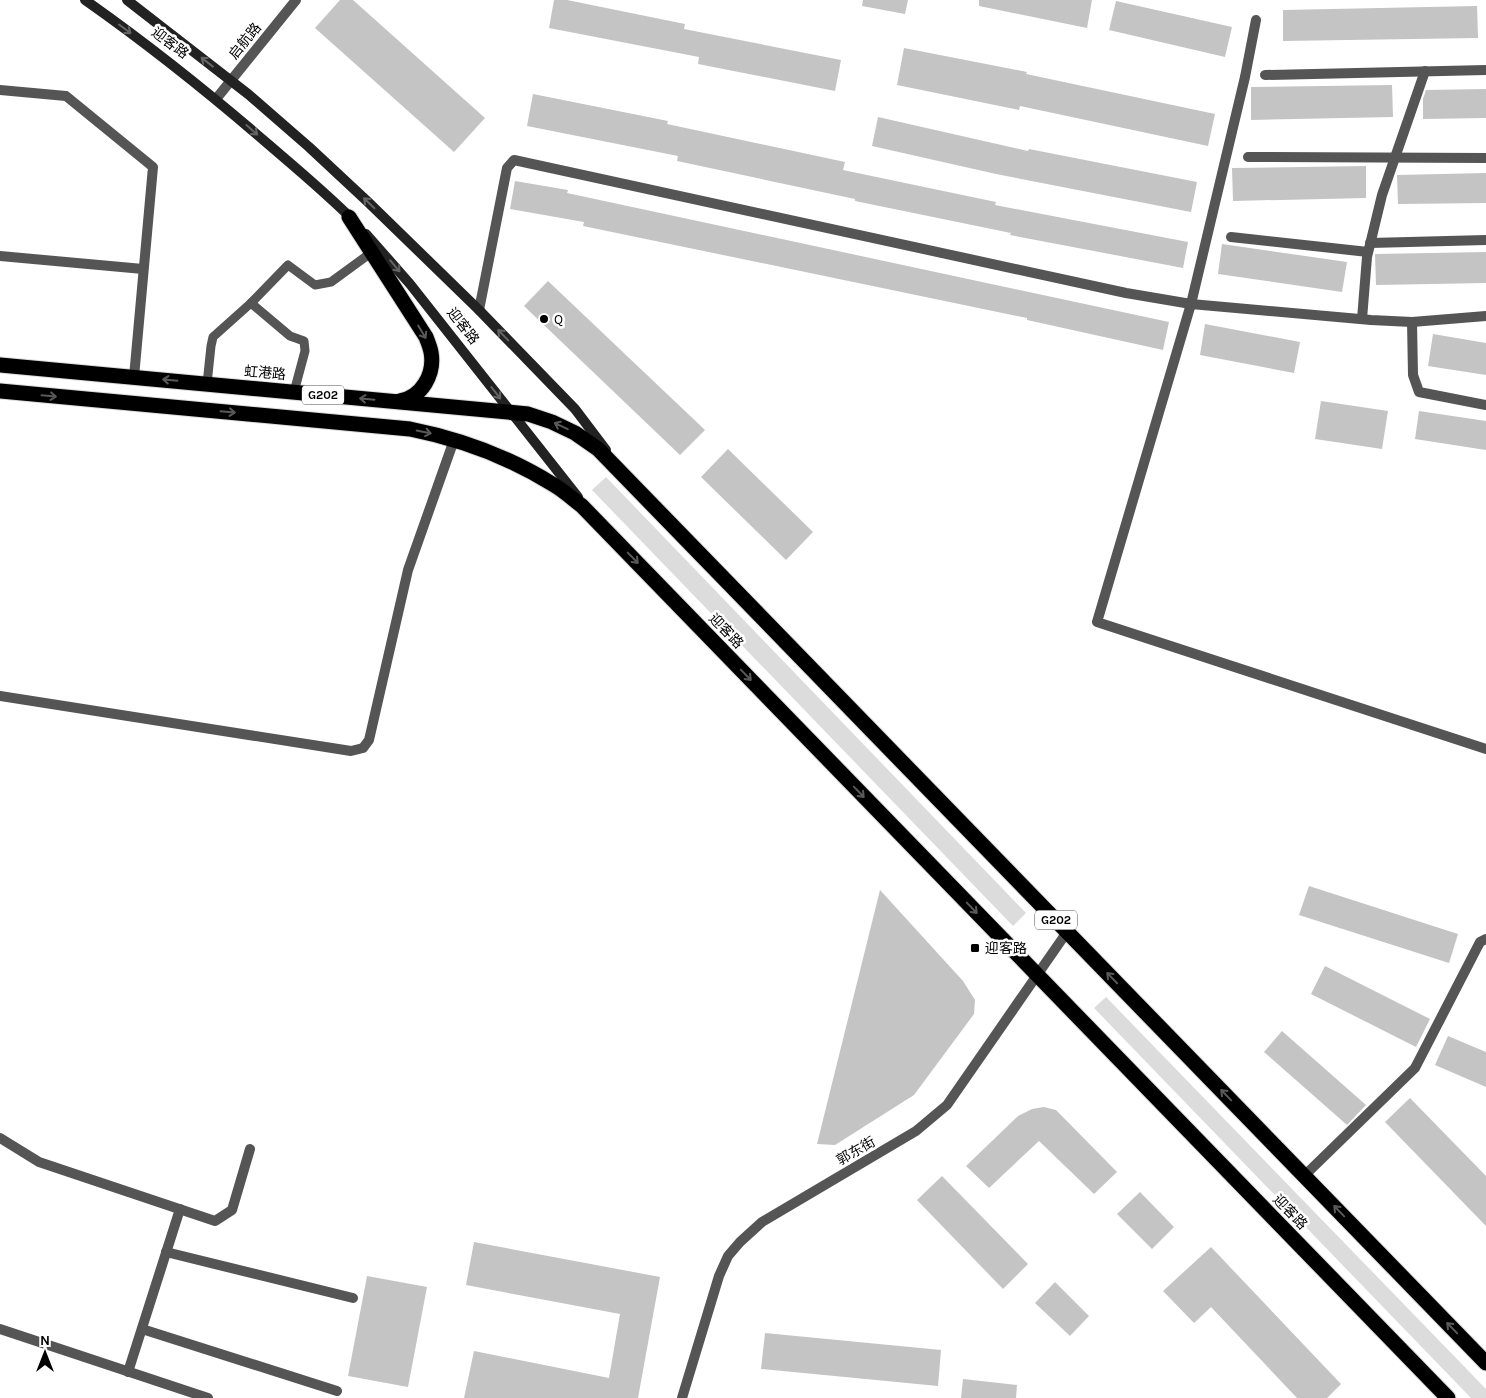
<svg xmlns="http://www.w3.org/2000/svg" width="1486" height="1398" font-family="Karla,'Noto Sans SC',sans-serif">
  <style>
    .green { fill: #dcdcdc }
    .building { fill: #c4c4c4 }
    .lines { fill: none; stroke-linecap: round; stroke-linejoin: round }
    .highway-casing { stroke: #dbdbdb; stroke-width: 17 }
    .lane { stroke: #555; stroke-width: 9 }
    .street { stroke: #555; stroke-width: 10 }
    .secondary { stroke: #222; stroke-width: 10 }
    .highway { stroke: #000; stroke-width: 15 }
    .oneway { stroke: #646464 }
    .oneway2 { stroke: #595959 }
    .poi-dot { fill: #000; stroke: #fff; stroke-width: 2 }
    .labels { text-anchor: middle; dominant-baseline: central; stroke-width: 5; stroke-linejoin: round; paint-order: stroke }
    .shield { fill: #fff; stroke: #4c4c4c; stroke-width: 1 }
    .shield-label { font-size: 12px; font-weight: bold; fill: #000 }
    .street-label { font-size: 14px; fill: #000; stroke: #fff }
    .poi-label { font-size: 14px; fill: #000; stroke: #fff; text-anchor: start }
  </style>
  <rect width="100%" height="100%" fill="#fff"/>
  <g class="green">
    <polygon points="606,477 1026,913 1013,926 592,490"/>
    <polygon points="1106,997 1486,1389 1486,1398 1471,1398 1094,1008"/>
  </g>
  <g class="building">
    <polygon points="340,0 353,0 485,118 454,152 315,28"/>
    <polygon points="554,0 567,0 685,24 684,29 841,60 835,91 698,64 699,57 549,28"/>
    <polygon points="863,0 908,0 905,14 862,6"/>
    <polygon points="979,0 1092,0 1087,28 979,6"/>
    <polygon points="1116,1 1232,27 1225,57 1109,30"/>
    <polygon points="1477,6 1478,38 1283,41 1283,10"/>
    <polygon points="904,48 1027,72 1026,74 1215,114 1208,146 1020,106 1019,110 897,85"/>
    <polygon points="1392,85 1393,117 1251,120 1251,87"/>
    <polygon points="1486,89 1486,118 1423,119 1423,99 1426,90"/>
    <polygon points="533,94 668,121 667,124 845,162 843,170 996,202 995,205 1188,242 1183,268 1010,235 1011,233 855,201 855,199 677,161 678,156 527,126"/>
    <polygon points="878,117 1028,151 1029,149 1197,182 1191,212 996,174 872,146"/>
    <polygon points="1366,166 1366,198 1233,201 1232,168"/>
    <polygon points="1486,173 1486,203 1398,204 1397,175"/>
    <polygon points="515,181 568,190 567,193 1169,322 1163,350 1027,320 1027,318 583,226 584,222 510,209"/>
    <polygon points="1222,244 1347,262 1342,292 1218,274"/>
    <polygon points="1486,252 1486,283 1376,285 1375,254"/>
    <polygon points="548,281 705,430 680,455 524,306"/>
    <polygon points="1205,324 1300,342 1294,373 1200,355"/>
    <polygon points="1433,334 1486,343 1486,375 1428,366"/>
    <polygon points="1321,401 1388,411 1382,449 1315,439"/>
    <polygon points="1419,411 1486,421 1486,450 1415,439"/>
    <polygon points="728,449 813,532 786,560 701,477"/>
    <polygon points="1309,886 1458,934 1449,963 1299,915"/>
    <polygon points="880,890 963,981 975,1000 974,1014 914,1095 835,1145 817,1144"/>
    <polygon points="1325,966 1430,1019 1416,1047 1311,994"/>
    <polygon points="1282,1031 1366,1105 1347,1125 1264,1052"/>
    <polygon points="1448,1036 1486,1052 1486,1087 1435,1065"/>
    <polygon points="1410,1098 1486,1176 1486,1226 1385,1122"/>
    <polygon points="1044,1107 1056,1110 1117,1172 1094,1194 1039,1141 989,1188 966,1166 1018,1116 1032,1109"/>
    <polygon points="942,1176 1028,1264 1003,1289 917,1200"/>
    <polygon points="1140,1192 1174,1227 1152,1249 1117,1214"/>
    <polygon points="474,1242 660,1277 638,1398 464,1398 474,1351 609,1378 620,1314 466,1285"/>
    <polygon points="1211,1247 1341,1384 1327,1398 1297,1398 1211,1307 1194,1323 1163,1291"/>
    <polygon points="367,1276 427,1287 408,1387 348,1376"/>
    <polygon points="1055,1282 1089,1316 1070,1336 1035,1303"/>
    <polygon points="765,1333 941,1350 938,1386 761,1369"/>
    <polygon points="963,1379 1017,1385 1016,1398 961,1398"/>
  </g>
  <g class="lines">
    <defs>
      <g id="highway">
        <path d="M 349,217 L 426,337 C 428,342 430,347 431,352 C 435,374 422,397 400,401"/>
        <polyline points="0,365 528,414 552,422 575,433 598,449 1486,1363"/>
        <path d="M 0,391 L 410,429 C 460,439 511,458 554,485 C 564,491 573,499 582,506 L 1448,1398"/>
      </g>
    </defs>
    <use href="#highway" class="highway-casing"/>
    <g class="lane">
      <polyline points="251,303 290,336 304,341 305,351 294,392"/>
      <polyline points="207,384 211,346 213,337 251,303 288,265 315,285 331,282 372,252"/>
    </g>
    <g class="street">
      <polyline points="1256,20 1245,77 1191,304 1097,622 1486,749"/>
      <polyline points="1265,75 1486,70"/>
      <polyline points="0,90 66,96 153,167 134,377"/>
      <polyline points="216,99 296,0"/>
      <polyline points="1248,157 1486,158"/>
      <polyline points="1231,237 1368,252"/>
      <polyline points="1370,243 1486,240"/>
      <polyline points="0,256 143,269"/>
      <polyline points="479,310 507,168 514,160 1126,293 1191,304 1371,320 1412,322 1486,316"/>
      <polyline points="1362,319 1367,257 1382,195 1425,71"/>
      <polyline points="1412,322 1413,375 1419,392 1486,405"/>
      <polyline points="0,696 351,751 363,748 369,740 408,570 454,440"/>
      <polyline points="0,1138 39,1162 215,1221 232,1210 250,1149"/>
      <polyline points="1304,1176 1415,1068 1480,942 1486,939"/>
      <polyline points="166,1252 353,1298"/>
      <polyline points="0,1329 208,1398"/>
      <polyline points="142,1329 337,1391"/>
      <polyline points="128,1372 180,1209"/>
      <polyline points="682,1398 719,1276 728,1256 740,1242 762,1222 916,1131 947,1105 1067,932"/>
    </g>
    <g class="secondary">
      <path d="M 85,0 C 149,45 209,93 268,144 C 296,168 326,193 353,220"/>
      <polyline points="127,0 248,94 309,147 368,202 479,310 575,409 606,450"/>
      <polyline points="366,234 410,284 578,497"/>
    </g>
    <use href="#highway" class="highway"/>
  </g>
  <defs><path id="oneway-shaft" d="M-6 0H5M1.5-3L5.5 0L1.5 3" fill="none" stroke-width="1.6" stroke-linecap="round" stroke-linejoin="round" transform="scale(1.25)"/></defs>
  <g class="oneway">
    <use href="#oneway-shaft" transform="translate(125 29) rotate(37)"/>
    <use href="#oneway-shaft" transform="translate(207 62) rotate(-142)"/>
    <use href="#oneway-shaft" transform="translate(252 130) rotate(41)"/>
    <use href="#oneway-shaft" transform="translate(369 203) rotate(-136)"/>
    <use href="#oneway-shaft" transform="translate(395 266) rotate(50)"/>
    <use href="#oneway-shaft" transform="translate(503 335) rotate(-134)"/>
    <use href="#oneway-shaft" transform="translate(496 393) rotate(52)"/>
  </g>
  <g class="oneway2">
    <use href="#oneway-shaft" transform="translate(422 332) rotate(59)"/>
    <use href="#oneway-shaft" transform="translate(170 380) rotate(-175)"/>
    <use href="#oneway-shaft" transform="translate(49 396) rotate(5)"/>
    <use href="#oneway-shaft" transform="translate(367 399) rotate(-175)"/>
    <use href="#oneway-shaft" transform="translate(228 412) rotate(5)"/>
    <use href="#oneway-shaft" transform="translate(561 426) rotate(-155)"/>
    <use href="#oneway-shaft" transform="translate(424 432) rotate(12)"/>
    <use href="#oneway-shaft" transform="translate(633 558) rotate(46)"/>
    <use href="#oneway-shaft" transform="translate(746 675) rotate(46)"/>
    <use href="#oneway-shaft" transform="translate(859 792) rotate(46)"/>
    <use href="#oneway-shaft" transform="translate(972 908) rotate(46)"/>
    <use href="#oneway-shaft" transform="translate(1112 978) rotate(-134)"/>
    <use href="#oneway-shaft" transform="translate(1226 1095) rotate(-134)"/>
    <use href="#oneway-shaft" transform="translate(1339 1211) rotate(-134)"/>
    <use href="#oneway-shaft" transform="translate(1452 1328) rotate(-134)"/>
  </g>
  <g class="poi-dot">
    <circle cx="544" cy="319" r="5"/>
    <rect x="970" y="943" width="10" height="10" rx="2.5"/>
  </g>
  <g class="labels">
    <g class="shield">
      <rect x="302" y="385.5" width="42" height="19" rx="4"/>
      <rect x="1035" y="910.5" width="42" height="19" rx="4"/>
    </g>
    <g class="shield-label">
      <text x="323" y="395">G202</text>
      <text x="1056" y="920">G202</text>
    </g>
    <g class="street-label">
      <text transform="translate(245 41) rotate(-51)">启航路</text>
      <text transform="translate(170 43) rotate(37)">迎客路</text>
      <text transform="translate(463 326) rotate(52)">迎客路</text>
      <text transform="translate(265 373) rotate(5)">虹港路</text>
      <text transform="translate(726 631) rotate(46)">迎客路</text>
      <text transform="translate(856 1151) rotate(-30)">郭东街</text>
      <text transform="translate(1290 1212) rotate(46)">迎客路</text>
    </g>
    <g class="poi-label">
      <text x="554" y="319">Q</text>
      <text x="985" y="948">迎客路</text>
    </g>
  </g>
  <g transform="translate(45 1353)" stroke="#ffffff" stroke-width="4" paint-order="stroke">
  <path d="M0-4L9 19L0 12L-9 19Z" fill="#000000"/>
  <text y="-8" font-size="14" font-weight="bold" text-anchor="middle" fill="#000000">N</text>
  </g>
</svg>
